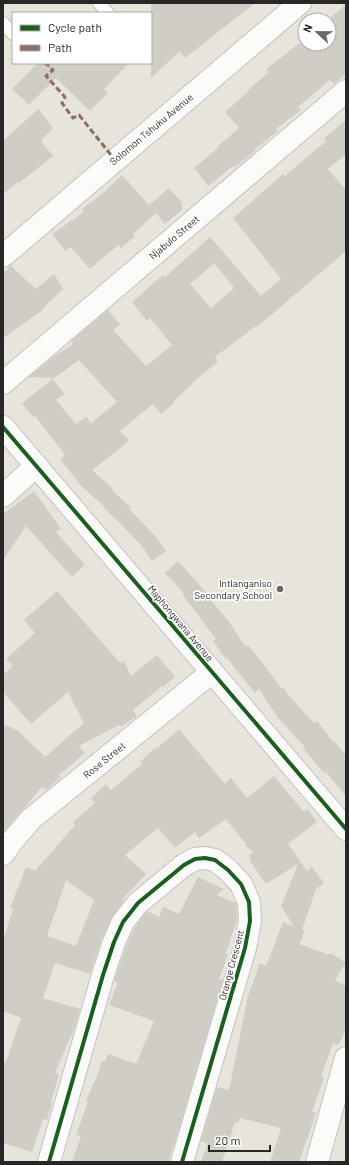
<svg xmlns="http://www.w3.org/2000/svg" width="349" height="1165" font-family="Barlow,sans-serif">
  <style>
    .building { fill: #d0cdc7; fill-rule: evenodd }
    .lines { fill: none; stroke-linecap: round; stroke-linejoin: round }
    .lane-casing { stroke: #c3c2c2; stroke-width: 14 }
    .street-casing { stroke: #c3c2c2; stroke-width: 24 }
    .secondary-casing { stroke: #c3c2c2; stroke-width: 24 }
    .lane { stroke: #fbfbfa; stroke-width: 12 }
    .street { stroke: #fbfbfa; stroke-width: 22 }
    .secondary { stroke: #fbfbfa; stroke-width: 22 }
    .quiet { stroke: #8d6e63; stroke-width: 3; stroke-dasharray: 6 3; stroke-linecap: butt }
    .cycleway-casing { stroke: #fff; stroke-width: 6 }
    .cycleway { stroke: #1b5e20; stroke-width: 4 }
    .poi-dot { fill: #6a6966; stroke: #fff; stroke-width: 1.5 }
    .labels { text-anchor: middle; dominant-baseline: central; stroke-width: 3.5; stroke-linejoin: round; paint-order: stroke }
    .street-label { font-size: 10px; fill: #272727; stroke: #fff }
    .poi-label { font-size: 10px; fill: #272727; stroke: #fff; text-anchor: end }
  </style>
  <rect width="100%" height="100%" fill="#e7e4dc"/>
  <g class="building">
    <polygon points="151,3 255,3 185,58 180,51 151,78"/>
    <polygon points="346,4 346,74 334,84 330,80 298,107 301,110 276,129 278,131 254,150 255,151 234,168 233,166 208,186 194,168 218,148 217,147 239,128 225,112 248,92 247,91 269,72 266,69 305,39 305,44 329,44 329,20 328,20"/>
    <polygon points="38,63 129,63 104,89 108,93 90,111 56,78 29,105 12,89"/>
    <polygon points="38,109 53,128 41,141 53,156 19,183 18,182 3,194 3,141"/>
    <polygon points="346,120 346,154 328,169 346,190 346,251 257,327 256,326 215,357 218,362 199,377 173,402 174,403 161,414 153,404 120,431 129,440 123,446 92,470 113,489 112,490 131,508 129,509 156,537 166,551 152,561 142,546 119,522 104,508 105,507 82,487 60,459 65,455 35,416 33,417 22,403 53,379 64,394 56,400 76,424 86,417 91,423 117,402 79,360 54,378 29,377 52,358 73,344 71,341 108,310 120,324 113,330 146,366 172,345 150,318 147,321 132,302 163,275 165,277 210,237 225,254 190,284 211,308 234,288 214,263 225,254 261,296 281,279 233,218 283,174 285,176 326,141 324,138"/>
    <polygon points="122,175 156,213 133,234 135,236 121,248 118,245 90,269 71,247 65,251 52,234 84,212 82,209 107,190 107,189"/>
    <polygon points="169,188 182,203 182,210 165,224 149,205"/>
    <polygon points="11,266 36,289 54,274 63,289 42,309 43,310 3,338 3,273"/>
    <polygon points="34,491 61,529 56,532 85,565 72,577 26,526 3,560 3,514"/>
    <polygon points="178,561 211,598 210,599 229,622 246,647 248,645 258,658 259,658 281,688 283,687 289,696 314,723 317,721 333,742 334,741 346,755 346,796 326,772 324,773 303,748 305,747 279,719 259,689 255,693 226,657 225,658 213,641 216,639 182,594 184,593 165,573"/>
    <polygon points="57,591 120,663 124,661 131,676 157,655 175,677 163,687 162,686 133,710 137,716 121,727 119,725 79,746 85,753 59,775 61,777 46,790 42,787 3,833 3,724 17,730 45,757 84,723 68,692 31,724 3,692 3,675 13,666 6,659 35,633 24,620"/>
    <path d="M 179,729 L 225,784 L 231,778 L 247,798 L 274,776 L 304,812 L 308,809 L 317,822 L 288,844 L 307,871 L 312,867 L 324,883 L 316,889 L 302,930 L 305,931 L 299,944 L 329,955 L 330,953 L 346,962 L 335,980 L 346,986 L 346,1028 L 339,1045 L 333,1043 L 321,1077 L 324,1078 L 312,1112 L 316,1113 L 299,1162 L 270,1162 L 281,1128 L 240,1118 L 238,1123 L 235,1122 L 222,1162 L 201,1162 L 208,1143 L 201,1141 L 217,1087 L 229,1090 L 248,996 L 260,963 L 266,966 L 283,922 L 294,927 L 281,906 L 298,864 L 266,884 L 250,861 L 250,855 L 254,852 L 245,846 L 246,844 L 226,819 L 199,838 L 195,832 L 175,848 L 158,828 L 125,855 L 146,874 L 122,900 L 124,900 L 112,917 L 102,938 L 90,974 L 55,963 L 43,998 L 80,1009 L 75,1027 L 55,1073 L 59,1074 L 51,1102 L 52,1103 L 47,1120 L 43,1119 L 32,1152 L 3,1143 L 3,1061 L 6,1062 L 21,1018 L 3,1011 L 3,940 L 13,909 L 10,908 L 26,867 L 35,871 L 75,825 L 73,822 L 95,803 L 91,798 L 106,784 L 111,790 L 142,764 L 140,762 L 155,748 L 156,749 ZM 66,880 L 94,900 L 76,946 L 47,936 Z"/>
    <polygon points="198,877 224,889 217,895 236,903 237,920 226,953 228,954 219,979 223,980 178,1132 168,1162 72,1162 81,1136 76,1135 88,1102 86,1101 94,1082 95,1082 102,1061 105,1062 108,1054 136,1064 154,1021 109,1005 117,985 116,984 117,982 114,981 126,947 134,929 147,911 159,917 163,907 179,914"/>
  </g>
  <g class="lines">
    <defs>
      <g id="lane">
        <polyline points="99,3 108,13"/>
        <polyline points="3,23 13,34"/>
      </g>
      <g id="street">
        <polyline points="3,383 346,91"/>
        <polyline points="3,496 36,466"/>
        <polyline points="3,854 13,840 31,819 212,672"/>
        <polyline points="49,1162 103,975 114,942 123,922 138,903 184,865 195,859 205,858 215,860 228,870 241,884 249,902 250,921 245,948 182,1162"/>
        <polyline points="317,1162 346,1058"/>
      </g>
      <g id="secondary">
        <polyline points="3,256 300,3"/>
        <polyline points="3,427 346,829"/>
      </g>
    </defs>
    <use href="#lane" class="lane-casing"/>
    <use href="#street" class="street-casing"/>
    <use href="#secondary" class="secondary-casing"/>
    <use href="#lane" class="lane"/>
    <use href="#street" class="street"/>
    <use href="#secondary" class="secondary"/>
    <polyline class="quiet" points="44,63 48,65 53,70 46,76 65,97 62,103 73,118 79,115 115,160"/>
    <defs>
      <g id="cycleway">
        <polyline points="3,427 346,829"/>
        <polyline points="49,1162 103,975 114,942 123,922 138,903 184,865 195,859 205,858 215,860 228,870 241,884 249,902 250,921 245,948 182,1162"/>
      </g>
    </defs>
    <use href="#cycleway" class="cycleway-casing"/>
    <use href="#cycleway" class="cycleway"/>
  </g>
  <circle class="poi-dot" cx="280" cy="589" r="4"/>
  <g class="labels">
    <g class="street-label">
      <text transform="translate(151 129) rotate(-40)">Solomon Tshuku Avenue</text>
      <text transform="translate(174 237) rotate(-40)">Njabulo Street</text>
      <text transform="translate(181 623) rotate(50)">Maphongwana Avenue</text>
      <text transform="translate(104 760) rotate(-39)">Rose Street</text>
      <text transform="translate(231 965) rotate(-75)">Orange Crescent</text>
    </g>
    <g class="poi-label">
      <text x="272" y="583">Intlanganiso<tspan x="272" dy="12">Secondary School</tspan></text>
    </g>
  </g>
  <rect width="349" height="1165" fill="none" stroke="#272727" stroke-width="8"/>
  <rect x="12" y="12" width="140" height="52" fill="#ffffff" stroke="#a9a9a9"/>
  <rect x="20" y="25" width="20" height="6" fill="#1b5e20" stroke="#a9a9a9"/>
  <text x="48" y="32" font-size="12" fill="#272727">Cycle path</text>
  <rect x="20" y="45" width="20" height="6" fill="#8d6e63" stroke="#a9a9a9"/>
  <text x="48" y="52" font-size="12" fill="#272727">Path</text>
  <g transform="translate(317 32) rotate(292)"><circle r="19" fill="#ffffff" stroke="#a9a9a9"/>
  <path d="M0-3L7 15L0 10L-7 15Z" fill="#6a6966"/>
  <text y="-6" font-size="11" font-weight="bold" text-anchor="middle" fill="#272727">N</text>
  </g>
  <path d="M209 1145v6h61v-6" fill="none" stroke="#272727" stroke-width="2"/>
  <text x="215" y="1145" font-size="12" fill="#272727" stroke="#ffffff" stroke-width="3" paint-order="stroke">20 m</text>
</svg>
